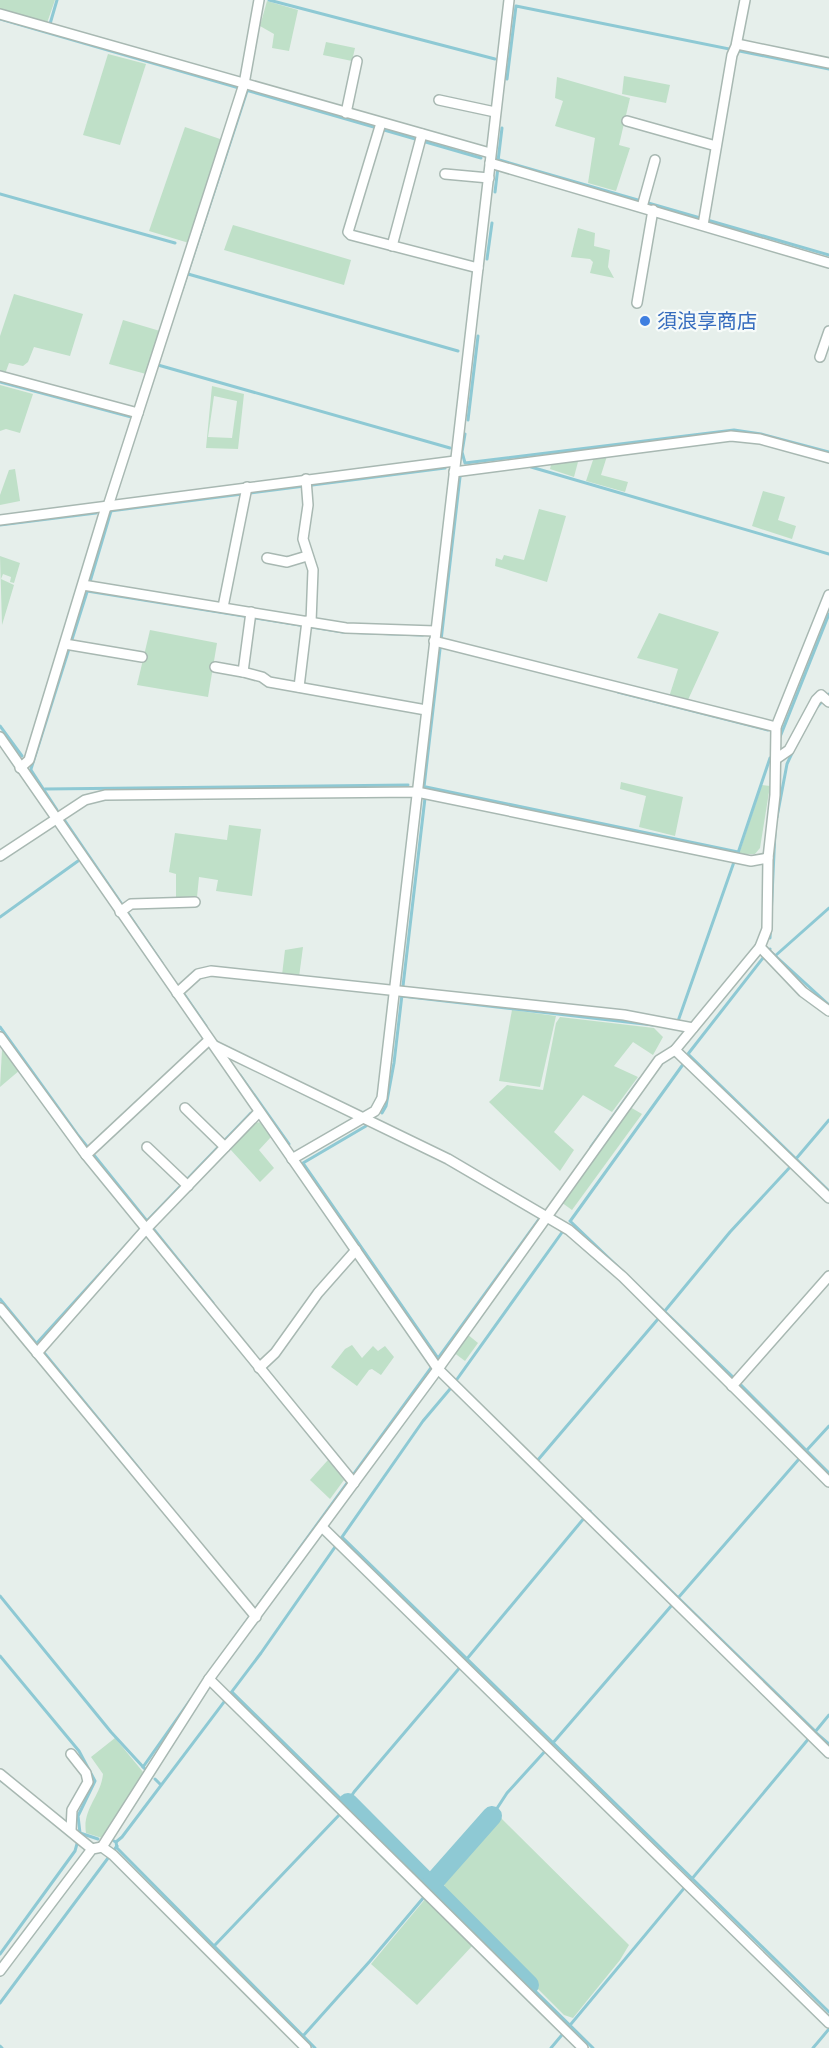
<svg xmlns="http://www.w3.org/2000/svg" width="829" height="2048" font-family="'DejaVu Sans','Noto Sans JP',sans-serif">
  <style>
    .green { fill: #bfe0c8; fill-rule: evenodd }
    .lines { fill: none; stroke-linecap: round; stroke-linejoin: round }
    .stream { stroke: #8ec9d4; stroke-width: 3 }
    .river { stroke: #8ec9d4; stroke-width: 20 }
    .street-casing { stroke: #a8b8b2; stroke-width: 12 }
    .street { stroke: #fff; stroke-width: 9 }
    .shop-dot { fill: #3f7fe0; stroke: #f7fbf9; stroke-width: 2 }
    .labels { text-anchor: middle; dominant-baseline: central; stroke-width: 4.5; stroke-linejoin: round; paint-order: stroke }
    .shop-label { font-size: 20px; fill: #366cbe; stroke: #f7fbf9; text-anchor: start }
  </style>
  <rect width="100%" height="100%" fill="#e6efeb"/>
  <g class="green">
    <polygon points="0,0 55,0 47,23 0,9"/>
    <polygon points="267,1 298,10 289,51 272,48 274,34 260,26"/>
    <polygon points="326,42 355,48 352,61 323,55"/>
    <polygon points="108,54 146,64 120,145 83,135"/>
    <polygon points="624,76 670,85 666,103 622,94"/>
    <polygon points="557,77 630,98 619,145 630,148 616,191 588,183 595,138 555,126 563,101 555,98"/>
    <polygon points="185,127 223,140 189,243 149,231"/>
    <polygon points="233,225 351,260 344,285 224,250"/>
    <polygon points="578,228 595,233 594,246 610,250 608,267 614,278 590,273 593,262 590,259 571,257"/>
    <polygon points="14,294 83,314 70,356 34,347 28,362 23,366 9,363 5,374 0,372 0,336"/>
    <polygon points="123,320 160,331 146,374 109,364"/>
    <polygon points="0,385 33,394 20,433 6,429 0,431"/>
    <path d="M 212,386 L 244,394 L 238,449 L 206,448 ZM 214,396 L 237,401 L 232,438 L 208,437 Z"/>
    <polygon points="607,456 601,475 628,482 625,492 586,481 594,457"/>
    <polygon points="579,458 574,477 550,469 552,461"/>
    <polygon points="15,469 20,501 0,505 0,495 9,470"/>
    <polygon points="763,491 785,497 778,520 796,526 792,539 752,526"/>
    <polygon points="539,509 566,516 547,582 495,566 496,558 502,560 504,555 524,560"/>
    <polygon points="0,556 20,563 14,583 10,582 11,577 3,574 1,579 14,585 2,625"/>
    <polygon points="659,613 719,632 687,702 669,697 678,669 637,658"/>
    <polygon points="150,630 217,643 208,697 137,685"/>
    <polygon points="621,782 683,797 675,836 639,827 646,796 620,789"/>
    <polygon points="762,785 770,786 760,848 755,854 739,854"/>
    <polygon points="229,825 261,829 252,896 216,891 218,880 199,877 197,897 176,898 176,874 169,872 175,833 227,840"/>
    <polygon points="303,947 299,977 282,975 285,950"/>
    <polygon points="512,1010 556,1016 540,1087 499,1081"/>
    <polygon points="560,1017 654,1028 663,1037 653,1055 633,1042 614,1066 638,1077 612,1112 583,1095 554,1132 574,1150 560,1171 489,1102 507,1085 543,1090 556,1023"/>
    <polygon points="2,1050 6,1051 20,1070 0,1087"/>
    <polygon points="630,1107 642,1114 572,1210 561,1202"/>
    <polygon points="261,1122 271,1137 259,1150 274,1168 260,1182 230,1149 254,1123"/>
    <polygon points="467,1334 478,1343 465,1361 453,1352"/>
    <polygon points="352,1345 362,1358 373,1346 378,1351 385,1346 394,1357 381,1375 372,1369 369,1370 357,1386 331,1367 345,1349"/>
    <polygon points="328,1460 344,1480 330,1499 310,1480"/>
    <path d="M 115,1738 L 143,1772 L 124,1808 L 102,1838 L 86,1833 C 82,1809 101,1796 103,1774 L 91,1757 Z"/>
    <polygon points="501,1818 629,1945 620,1960 573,2018 564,2015 534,1985 533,1978 446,1892 444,1884 446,1878"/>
    <polygon points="426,1898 474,1944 417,2005 371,1964"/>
  </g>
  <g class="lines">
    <g class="stream">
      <polyline points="269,0 495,59"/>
      <polyline points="0,19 481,158"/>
      <polyline points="50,24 57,0"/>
      <polyline points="507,79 516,6 829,69"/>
      <polyline points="496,159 829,255"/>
      <polyline points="498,161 502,128"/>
      <polyline points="495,192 498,167"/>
      <polyline points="0,194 175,243"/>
      <polyline points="487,259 492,223"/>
      <polyline points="188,274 458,351"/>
      <polyline points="182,290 247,91"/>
      <polyline points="158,365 450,448"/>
      <polyline points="0,382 135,418"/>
      <polyline points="468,420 478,336"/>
      <polyline points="465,434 462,452 465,463 734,430 761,434 829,452"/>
      <polyline points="531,464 531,467 829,554"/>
      <polyline points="110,511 445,468"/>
      <polyline points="0,525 96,513"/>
      <polyline points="89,585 111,511"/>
      <polyline points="87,591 343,632 423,635"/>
      <polyline points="618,692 768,730"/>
      <polyline points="816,708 829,694"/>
      <polyline points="0,726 22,756"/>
      <polyline points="780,737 829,614"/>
      <polyline points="31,769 87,592"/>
      <polyline points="31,770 57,810"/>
      <polyline points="426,787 738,852"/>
      <polyline points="426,788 424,787 460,477"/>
      <polyline points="45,789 408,785"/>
      <polyline points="777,817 787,764 793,751"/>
      <polyline points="63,818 162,963"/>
      <polyline points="738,853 770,758"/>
      <polyline points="0,917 78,861"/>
      <polyline points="770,938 775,832"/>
      <polyline points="770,949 688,1054 829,1191"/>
      <polyline points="770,951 829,1005"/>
      <polyline points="775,956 829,908"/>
      <polyline points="184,994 206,1026"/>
      <polyline points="401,996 653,1025"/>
      <polyline points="677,1024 734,862"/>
      <polyline points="0,1027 77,1134 213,1303"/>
      <polyline points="240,1075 289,1144"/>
      <polyline points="382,1113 386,1106 394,1063 425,798"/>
      <polyline points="366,1126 303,1163 438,1358"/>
      <polyline points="591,1147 640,1079"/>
      <polyline points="795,1160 829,1120"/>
      <polyline points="571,1220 684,1063"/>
      <polyline points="570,1221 733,1377"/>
      <polyline points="146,1222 251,1113"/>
      <polyline points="0,1299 141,1471"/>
      <polyline points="664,1312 730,1232 791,1166"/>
      <polyline points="36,1344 138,1232"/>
      <polyline points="739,1383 829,1473"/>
      <polyline points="806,1451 829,1426"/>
      <polyline points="537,1461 658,1319"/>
      <polyline points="552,1475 815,1731"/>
      <polyline points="343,1538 829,2012"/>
      <polyline points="0,1596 111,1732 145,1769"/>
      <polyline points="678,1598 799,1459"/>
      <polyline points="238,1633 540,1218"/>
      <polyline points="0,1656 79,1751 95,1781 78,1816 80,1833 75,1851 0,1954"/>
      <polyline points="466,1660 590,1511"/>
      <polyline points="232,1692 342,1800 348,1803"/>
      <polyline points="815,1732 829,1715"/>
      <polyline points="815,1732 829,1744"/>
      <polyline points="552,1744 672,1605"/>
      <polyline points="143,1767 191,1699"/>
      <polyline points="155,1779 160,1784"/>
      <polyline points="0,1780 6,1784"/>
      <polyline points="492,1816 507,1793 547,1749"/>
      <polyline points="80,1833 98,1839"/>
      <polyline points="114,1841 116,1842 122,1837 261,1653 423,1421 450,1389 563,1231"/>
      <polyline points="116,1842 117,1848 315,2048"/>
      <polyline points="215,1945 341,1813 354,1792 462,1665"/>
      <polyline points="529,1985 593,2048"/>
      <polyline points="0,2003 117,1846"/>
      <polyline points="303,2036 370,1961 424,1897 431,1885"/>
      <polyline points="0,2046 2,2048"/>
      <polyline points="551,2048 810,1737"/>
      <polyline points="813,2048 829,2029"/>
    </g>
    <g class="river">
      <polyline points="348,1803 529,1985"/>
      <polyline points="431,1885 492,1816"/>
    </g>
    <defs>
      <g id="street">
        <polyline points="0,14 490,153"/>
        <polyline points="737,44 829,63"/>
        <polyline points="439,100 495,112"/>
        <polyline points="346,113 357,61"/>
        <polyline points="627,121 716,146"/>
        <polyline points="381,123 348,232 351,235 478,268"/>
        <polyline points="490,163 829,263"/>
        <polyline points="445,174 489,178"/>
        <polyline points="642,207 655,160"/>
        <polyline points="703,225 732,55 736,46 745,0"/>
        <polyline points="392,246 422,134"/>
        <polyline points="637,303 653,210"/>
        <polyline points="820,357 829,331"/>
        <polyline points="0,376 138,413"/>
        <polyline points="454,472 731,436 760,439 829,458"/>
        <polyline points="306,479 308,505 303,539 313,570 311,622"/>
        <polyline points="108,506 244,84 259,0"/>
        <polyline points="0,520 455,461"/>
        <polyline points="267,558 287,562 307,556"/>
        <polyline points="83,585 346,628 435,631"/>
        <polyline points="223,607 247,487"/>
        <polyline points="251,612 243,672 262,677 269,682 426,710"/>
        <polyline points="434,641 776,727"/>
        <polyline points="65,644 142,657"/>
        <polyline points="215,667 243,672"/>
        <polyline points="299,687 307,621"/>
        <polyline points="0,737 438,1369 829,1753"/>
        <polyline points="776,759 789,750 816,700 821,695 829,702"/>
        <polyline points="20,768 29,760 106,507"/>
        <polyline points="0,856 85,800 105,795 417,792 751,861 768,858"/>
        <polyline points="120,912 131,904 195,902"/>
        <polyline points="760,947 803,992 829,1011"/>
        <polyline points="177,993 198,974 211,971 624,1015 693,1028"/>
        <polyline points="0,1037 86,1155 354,1483"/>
        <polyline points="215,1046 448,1159 569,1230 623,1277 829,1482"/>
        <polyline points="675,1050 829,1198"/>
        <polyline points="185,1108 225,1147"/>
        <polyline points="147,1147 188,1186"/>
        <polyline points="86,1155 209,1040"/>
        <polyline points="292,1159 375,1111 382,1098 509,0"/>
        <polyline points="0,1308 256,1617"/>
        <polyline points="37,1353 146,1229 259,1112"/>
        <polyline points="259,1368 275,1353 318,1293 356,1250"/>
        <polyline points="732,1386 829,1276"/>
        <polyline points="322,1527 829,2023"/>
        <polyline points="209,1679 583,2048"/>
        <polyline points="0,1774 92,1849"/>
        <polyline points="71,1830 72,1810 88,1782 86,1773 71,1754"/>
        <polyline points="102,1847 209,1679 438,1369 659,1060 675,1050 760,947 767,929 768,858 775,795 776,727 829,595"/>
        <polyline points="0,1971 92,1849 102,1847 113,1855 306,2048"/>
      </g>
    </defs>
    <use href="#street" class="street-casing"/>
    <use href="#street" class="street"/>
  </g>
  <circle class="shop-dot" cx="645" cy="321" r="6"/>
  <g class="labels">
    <g class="shop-label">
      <text x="657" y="321">須浪享商店</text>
    </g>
  </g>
</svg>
